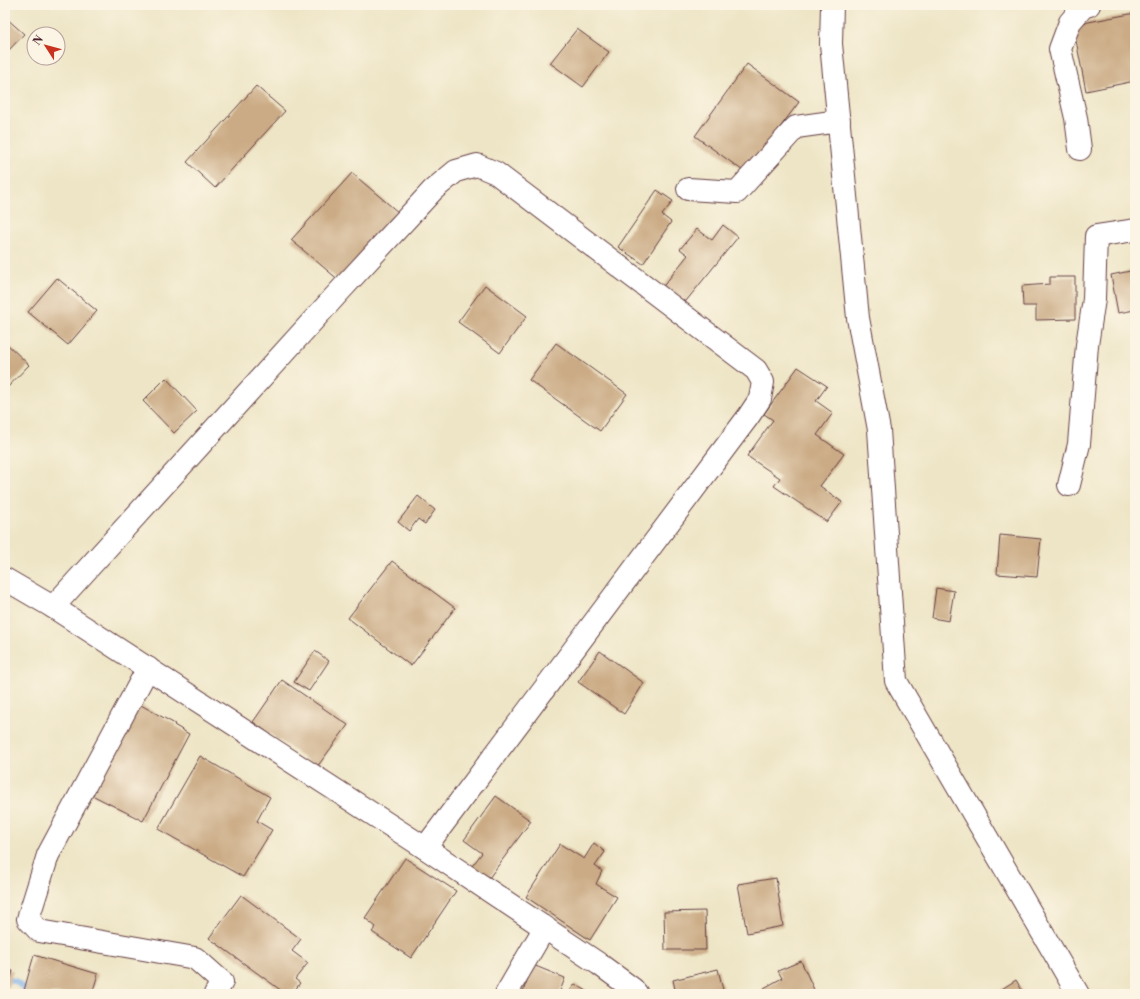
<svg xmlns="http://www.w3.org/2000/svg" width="1140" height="999" font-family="'Libre Bodoni',serif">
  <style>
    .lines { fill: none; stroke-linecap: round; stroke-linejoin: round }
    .stream { stroke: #7cb0e9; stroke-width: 6 }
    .building { fill: #cbab85 }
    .minor-casing { stroke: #633d42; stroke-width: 24 }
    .minor { stroke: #fff; stroke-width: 22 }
  </style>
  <rect width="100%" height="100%" fill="#fcf5e5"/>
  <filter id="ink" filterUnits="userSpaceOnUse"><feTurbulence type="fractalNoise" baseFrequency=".025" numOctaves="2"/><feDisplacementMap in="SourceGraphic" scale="8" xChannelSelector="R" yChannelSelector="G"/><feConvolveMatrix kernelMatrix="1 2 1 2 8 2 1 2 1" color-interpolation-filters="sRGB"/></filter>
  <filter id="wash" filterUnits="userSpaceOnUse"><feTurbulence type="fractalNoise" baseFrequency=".012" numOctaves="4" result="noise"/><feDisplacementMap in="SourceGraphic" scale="16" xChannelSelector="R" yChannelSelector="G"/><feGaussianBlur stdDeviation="0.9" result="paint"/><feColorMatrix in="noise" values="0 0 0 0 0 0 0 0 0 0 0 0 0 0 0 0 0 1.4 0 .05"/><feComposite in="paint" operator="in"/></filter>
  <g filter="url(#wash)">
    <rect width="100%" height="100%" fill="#eee5c6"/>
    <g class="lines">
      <polyline class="stream" points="5,979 15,981 31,994"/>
    </g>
    <g id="blocks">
      <g class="building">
        <polygon points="1135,13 1135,81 1086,91 1073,25"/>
        <polygon points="5,17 24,34 9,50 5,47"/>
        <polygon points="577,29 609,52 583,87 550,63"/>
        <polygon points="747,64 799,102 746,173 695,136"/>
        <polygon points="256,86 285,111 215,188 187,162"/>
        <polygon points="352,173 399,213 340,281 291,240"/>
        <polygon points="657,190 673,201 662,215 671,222 643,264 618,247"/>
        <polygon points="723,225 738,237 682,306 661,289 688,255 680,249 697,229 712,240"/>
        <polygon points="1135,270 1135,310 1118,313 1111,275"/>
        <polygon points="1050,277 1075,277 1075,319 1036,320 1036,306 1023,306 1022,286 1050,284"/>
        <polygon points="57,278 97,311 68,345 28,312"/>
        <polygon points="485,285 527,316 500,353 458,322"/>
        <polygon points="5,342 29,365 5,390"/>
        <polygon points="556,343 627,394 600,431 529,380"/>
        <polygon points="798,367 827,386 816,401 833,413 817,435 844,454 820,486 842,502 827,522 774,486 780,478 747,456 773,420 764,414"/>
        <polygon points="166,378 197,411 174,433 143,401"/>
        <polygon points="418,496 435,510 425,524 418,519 409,531 398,522"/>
        <polygon points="1000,535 1041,539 1037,577 997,574"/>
        <polygon points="392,561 455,608 411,666 348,618"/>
        <polygon points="936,588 954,591 949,621 932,618"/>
        <polygon points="315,651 329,661 309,691 294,682"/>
        <polygon points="600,651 644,683 624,714 578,682"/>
        <polygon points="282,680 348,725 317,767 253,722"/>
        <polygon points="139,704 175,724 174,725 189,734 143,821 92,795"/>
        <polygon points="200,756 270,797 257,821 272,830 243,877 158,829"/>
        <polygon points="496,796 531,821 489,878 472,866 482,853 464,840"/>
        <polygon points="594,843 605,852 595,866 602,871 596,884 617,897 590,940 526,897 560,844 584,859"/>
        <polygon points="405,858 456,891 411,958 372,932 376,927 365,918"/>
        <polygon points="776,878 783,926 747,933 738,884"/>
        <polygon points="241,895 301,939 292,951 308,963 295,979 300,983 292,994 286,994 209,938"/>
        <polygon points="705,911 706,950 665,950 664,912"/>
        <polygon points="34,955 98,974 92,994 23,994"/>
        <polygon points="801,961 816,994 766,994 764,988 782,978 778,971"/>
        <polygon points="533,965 565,978 559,994 522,994"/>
        <polygon points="5,969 13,971 6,994 5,994"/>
        <polygon points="718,969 724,994 676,994 673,980"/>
        <polygon points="1016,980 1024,994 994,994"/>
        <polygon points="575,984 592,994 568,994"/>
      </g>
    </g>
  </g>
  <g filter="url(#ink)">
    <use href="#blocks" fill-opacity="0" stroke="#633d42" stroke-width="1"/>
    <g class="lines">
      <defs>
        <g id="minor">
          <polyline points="832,5 831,44 858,318 879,430 896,681 1078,994"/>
          <polyline points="1080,149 1076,118 1060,49 1070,22 1083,7 1089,5"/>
          <polyline points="688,189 737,192 796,127 839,121"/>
          <polyline points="1069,485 1079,444 1087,345 1094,299 1096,236 1135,230"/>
          <polyline points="5,579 53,607 425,848 599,964 633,989 637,994"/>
          <polyline points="53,607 338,293 433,190 456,171 477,165 496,173 756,370 763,382 760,399 748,417 425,848"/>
          <polyline points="148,668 48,855 28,919 39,931 195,958 222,982 215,994"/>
          <polyline points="506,994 545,927"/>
        </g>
      </defs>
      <use href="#minor" class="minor-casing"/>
      <use href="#minor" class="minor"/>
    </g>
  </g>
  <rect width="1140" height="999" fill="none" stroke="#fcf5e5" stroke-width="20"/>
  <g transform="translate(46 46) rotate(306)"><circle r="19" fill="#fcf5e5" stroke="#b59f9b"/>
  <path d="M0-3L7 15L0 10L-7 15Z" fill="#c8321e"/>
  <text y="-6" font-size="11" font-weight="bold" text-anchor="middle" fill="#4a1f2b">N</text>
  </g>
</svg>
